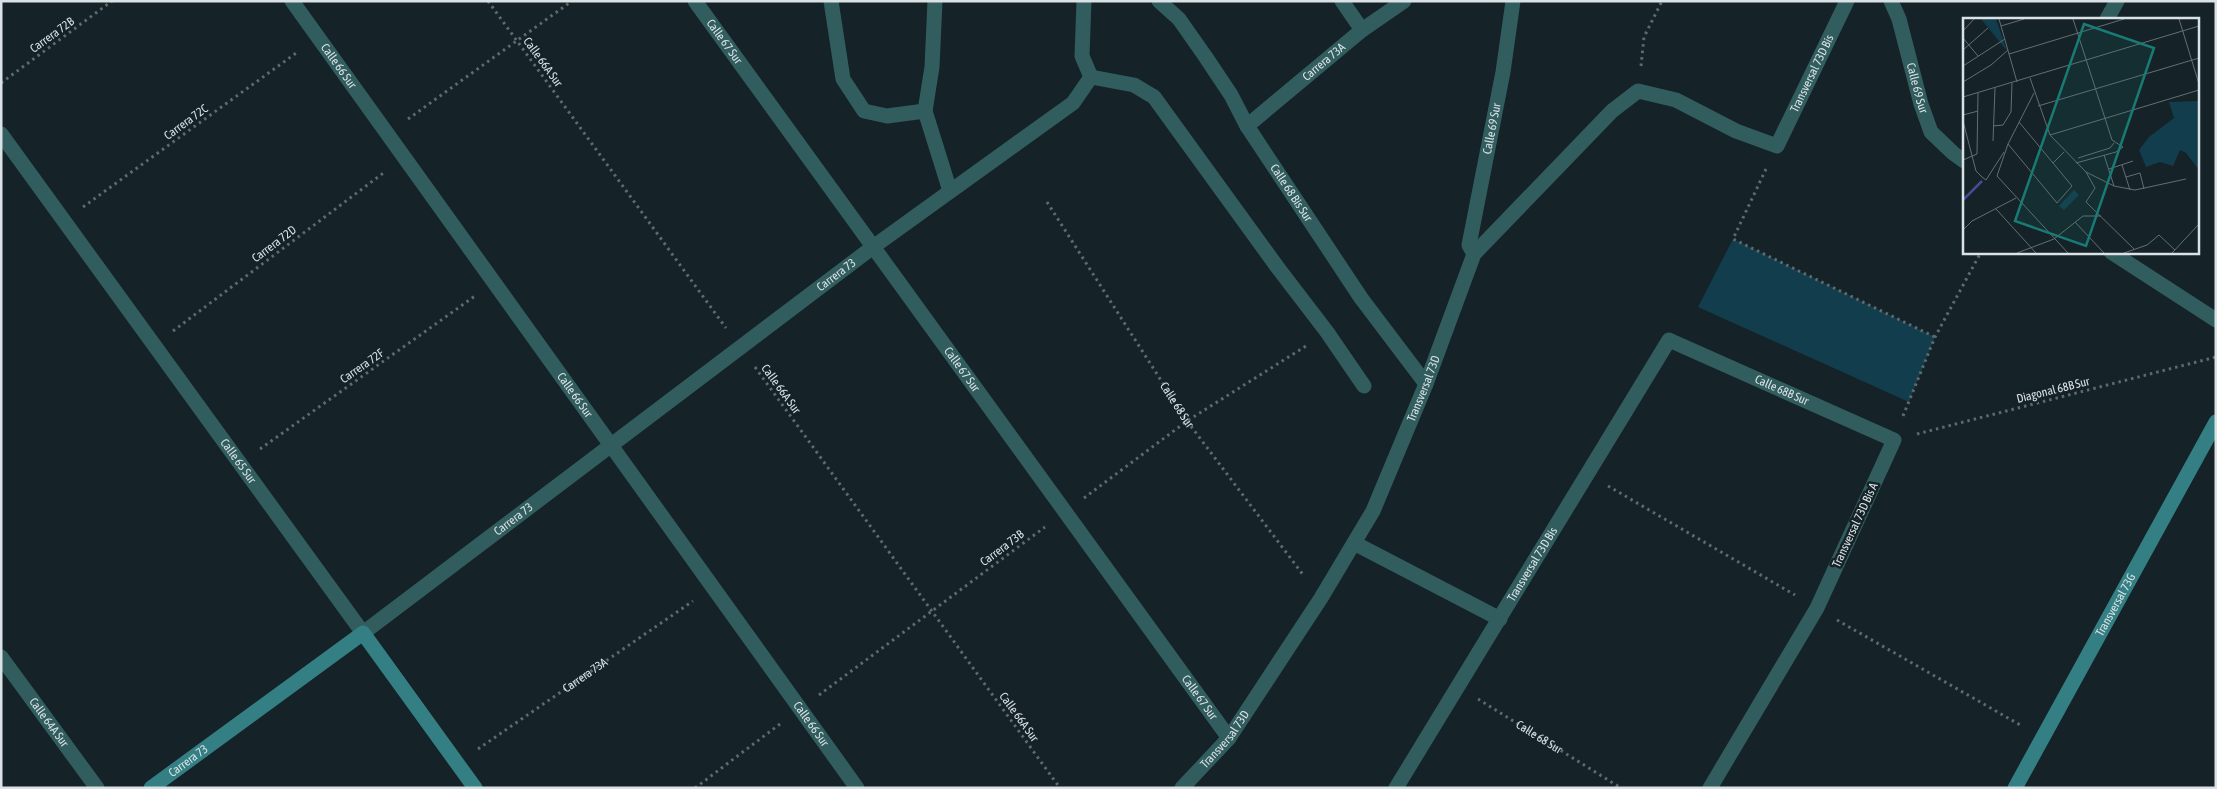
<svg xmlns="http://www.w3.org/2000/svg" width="2217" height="789" font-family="'Asap Condensed',sans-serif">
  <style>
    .green { fill: #123d4c }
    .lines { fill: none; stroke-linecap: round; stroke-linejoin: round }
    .path { stroke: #5f6a6e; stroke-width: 3; stroke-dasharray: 2.5 4; stroke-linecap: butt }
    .lane { stroke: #315d5f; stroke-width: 15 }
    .street { stroke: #315d5f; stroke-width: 15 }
    .secondary { stroke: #337f83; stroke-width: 15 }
    .labels { text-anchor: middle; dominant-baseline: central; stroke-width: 5; stroke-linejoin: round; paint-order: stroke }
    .street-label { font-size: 12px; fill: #dae2e5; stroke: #152227 }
    .inset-river { fill: none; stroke: #454d90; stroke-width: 2.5 }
    .inset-road { fill: none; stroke: #646f73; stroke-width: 1 }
    .view { fill: #197b74; fill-opacity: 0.15; stroke: #197b74; stroke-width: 2.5 }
    .inset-edge { fill: none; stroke: #dae2e5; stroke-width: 2.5 }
  </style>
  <rect width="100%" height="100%" fill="#152227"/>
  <polygon class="green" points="1733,239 1935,337 1909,402 1698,307"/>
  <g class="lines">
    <g class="path">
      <polyline points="488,1 726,328"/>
      <polyline points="1641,66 1644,37 1662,1"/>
      <polyline points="1,83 112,1"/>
      <polyline points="408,119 572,1"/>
      <polyline points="1766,169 1733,239 1935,337"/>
      <path id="s1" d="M 1047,202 L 1187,421 L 1304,576"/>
      <polyline points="83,207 299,51"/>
      <polyline points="173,331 386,171"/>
      <polyline points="755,367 1060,788"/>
      <polyline points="1903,416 1935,337 1981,252"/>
      <polyline points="1917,434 2216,357"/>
      <polyline points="260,449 475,296"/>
      <polyline points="1608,486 1795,595"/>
      <polyline points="1084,498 1187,421 1306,346"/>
      <polyline points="1837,620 2022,726"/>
      <polyline points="819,695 1045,527"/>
      <path id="s2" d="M 1478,699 L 1621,788"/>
      <path id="s3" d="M 478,749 L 693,601"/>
      <polyline points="695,788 780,724"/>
    </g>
    <g class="lane">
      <polyline points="831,1 843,79 864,111 887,116 925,111"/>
      <polyline points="935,1 932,67 925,111 950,191"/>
    </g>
    <g class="street">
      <path id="s4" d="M 292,1 L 857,788"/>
      <path id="s5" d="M 695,1 L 1229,738"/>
      <path id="s6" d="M 1159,1 L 1179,19 L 1205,56 L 1231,95 L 1247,126 L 1361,298 L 1426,384"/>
      <polyline points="1342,1 1362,30"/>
      <path id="s7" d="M 1891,1 L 1899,19 L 1921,104 L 1931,132 L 1953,153 L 1964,161"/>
      <polyline points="2107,19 2117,1"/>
      <polyline points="1091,77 1134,85 1154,97 1278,268 1327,332 1364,386"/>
      <path id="s8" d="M 1247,126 L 1362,30 L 1404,1"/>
      <path id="s9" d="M 1,134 L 363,633 L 873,247 L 1073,103 L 1091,77 L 1082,56 L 1084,1"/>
      <polyline points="2111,252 2216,320"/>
      <path id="s10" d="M 1474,254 L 1469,245 L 1503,72 L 1513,1"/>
      <polyline points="1354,543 1500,619"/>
      <path id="s11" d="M 1,657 L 97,788"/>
      <path id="s12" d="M 1182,788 L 1229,738 L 1321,598 L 1373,511 L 1426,384 L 1474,254 L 1612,111 L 1638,91 L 1676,100 L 1736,131 L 1777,146 L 1847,1"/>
      <path id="s13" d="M 1396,788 L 1669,340 L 1894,440 L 1817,608 L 1710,788"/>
    </g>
    <g class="secondary">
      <path id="s14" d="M 151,788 L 363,633 L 475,788"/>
      <path id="s15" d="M 2015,788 L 2216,422"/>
    </g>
  </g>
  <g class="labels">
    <g class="street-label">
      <text transform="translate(52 35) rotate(-36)">Carrera 72B</text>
      <text stroke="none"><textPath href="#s5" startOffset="50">Calle 67 Sur</textPath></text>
      <text transform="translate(543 62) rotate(54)">Calle 66A Sur</text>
      <text stroke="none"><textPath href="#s8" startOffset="100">Carrera 73A</textPath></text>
      <text stroke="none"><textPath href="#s4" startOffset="80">Calle 66 Sur</textPath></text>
      <text stroke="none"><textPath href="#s12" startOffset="1076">Transversal 73D Bis</textPath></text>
      <text stroke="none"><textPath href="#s7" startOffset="91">Calle 69 Sur</textPath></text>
      <text transform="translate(186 122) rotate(-36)">Carrera 72C</text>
      <text stroke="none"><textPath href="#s10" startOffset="129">Calle 69 Sur</textPath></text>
      <text stroke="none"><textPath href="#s6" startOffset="234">Calle 68 Bis Sur</textPath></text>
      <text transform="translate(274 244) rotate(-37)">Carrera 72D</text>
      <text stroke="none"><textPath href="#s9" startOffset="1210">Carrera 73</textPath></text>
      <text transform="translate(362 366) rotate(-35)">Carrera 72F</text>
      <text stroke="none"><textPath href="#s5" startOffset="455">Calle 67 Sur</textPath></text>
      <text stroke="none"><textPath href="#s12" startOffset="470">Transversal 73D</textPath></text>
      <text transform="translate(781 389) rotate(54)">Calle 66A Sur</text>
      <text stroke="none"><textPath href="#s13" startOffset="648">Calle 68B Sur</textPath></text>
      <text transform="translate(2053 390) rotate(-14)">Diagonal 68B Sur</text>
      <text stroke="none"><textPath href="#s4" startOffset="485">Calle 66 Sur</textPath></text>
      <text stroke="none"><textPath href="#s1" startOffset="241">Calle 68 Sur</textPath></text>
      <text stroke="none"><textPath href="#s9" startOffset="404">Calle 65 Sur</textPath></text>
      <text stroke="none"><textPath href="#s9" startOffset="805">Carrera 73</textPath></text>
      <text transform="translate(1855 525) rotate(-65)">Transversal 73D Bis A</text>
      <text transform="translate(1002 548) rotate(-37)">Carrera 73B</text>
      <text stroke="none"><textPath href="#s13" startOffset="262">Transversal 73D Bis</textPath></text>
      <text stroke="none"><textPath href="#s15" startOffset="209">Transversal 73G</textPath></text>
      <text stroke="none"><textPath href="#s3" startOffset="130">Carrera 73A</textPath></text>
      <text stroke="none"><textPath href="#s5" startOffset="860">Calle 67 Sur</textPath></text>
      <text transform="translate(1019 717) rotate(54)">Calle 66A Sur</text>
      <text stroke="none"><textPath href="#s11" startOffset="81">Calle 64A Sur</textPath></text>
      <text stroke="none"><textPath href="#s4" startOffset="890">Calle 66 Sur</textPath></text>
      <text stroke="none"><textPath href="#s2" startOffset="72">Calle 68 Sur</textPath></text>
      <text stroke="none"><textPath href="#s12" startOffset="65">Transversal 73D</textPath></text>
      <text stroke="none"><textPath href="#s14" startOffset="46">Carrera 73</textPath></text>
    </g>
  </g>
  <g transform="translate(1963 18)">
    <rect width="236" height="236" fill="#152227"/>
    <path d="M 18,1 L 33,1 L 44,33 ZM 236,83 L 236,152 L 223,135 L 217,132 L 210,148 L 197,144 L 183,149 L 176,132 L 186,119 L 211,100 L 206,84 ZM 111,172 L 116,177 L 101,192 L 96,188 Z" fill="#123d4c"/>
    <path class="inset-river" d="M 0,182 L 19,163"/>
    <path class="inset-road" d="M 36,1 L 54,64M 110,1 L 149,122 L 160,129 L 153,134 L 113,145M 216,1 L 236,66M 38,8 L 61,1M 0,13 L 11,1M 0,20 L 15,38M 0,32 L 25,10M 46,36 L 161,1M 0,48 L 42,21M 67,60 L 87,117 L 123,154 L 132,170 L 123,184 L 171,231M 0,64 L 28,47 L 45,32M 71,75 L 45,126 L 34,158 L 105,235M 0,79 L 236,8M 75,88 L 236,40M 0,97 L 15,93M 0,103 L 13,153 L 19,159 L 23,162 L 41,134M 30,108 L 40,107 L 48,94 L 49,65M 87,117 L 236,72M 30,123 L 32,70M 45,126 L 94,185 L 109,168 L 56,104M 141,137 L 151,168M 115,140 L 147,130 L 151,125M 0,142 L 14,136 L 15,75M 90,145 L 101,134M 159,147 L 167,172M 146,151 L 170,143M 123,154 L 151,168 L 172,172 L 223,161M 163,159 L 177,155 L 181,171M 33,191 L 73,235M 112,204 L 141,235M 0,212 L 9,203 L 53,180M 54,235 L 91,221 L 120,198 L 138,198M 161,235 L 184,227 L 196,217 L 212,232M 209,235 L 236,206"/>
    <path class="view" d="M 121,6 L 191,30 L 123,228 L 52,203 Z"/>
    <rect width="236" height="236" class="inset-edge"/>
  </g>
  <rect width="2217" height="789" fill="none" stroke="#dae2e5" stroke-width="5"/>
</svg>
